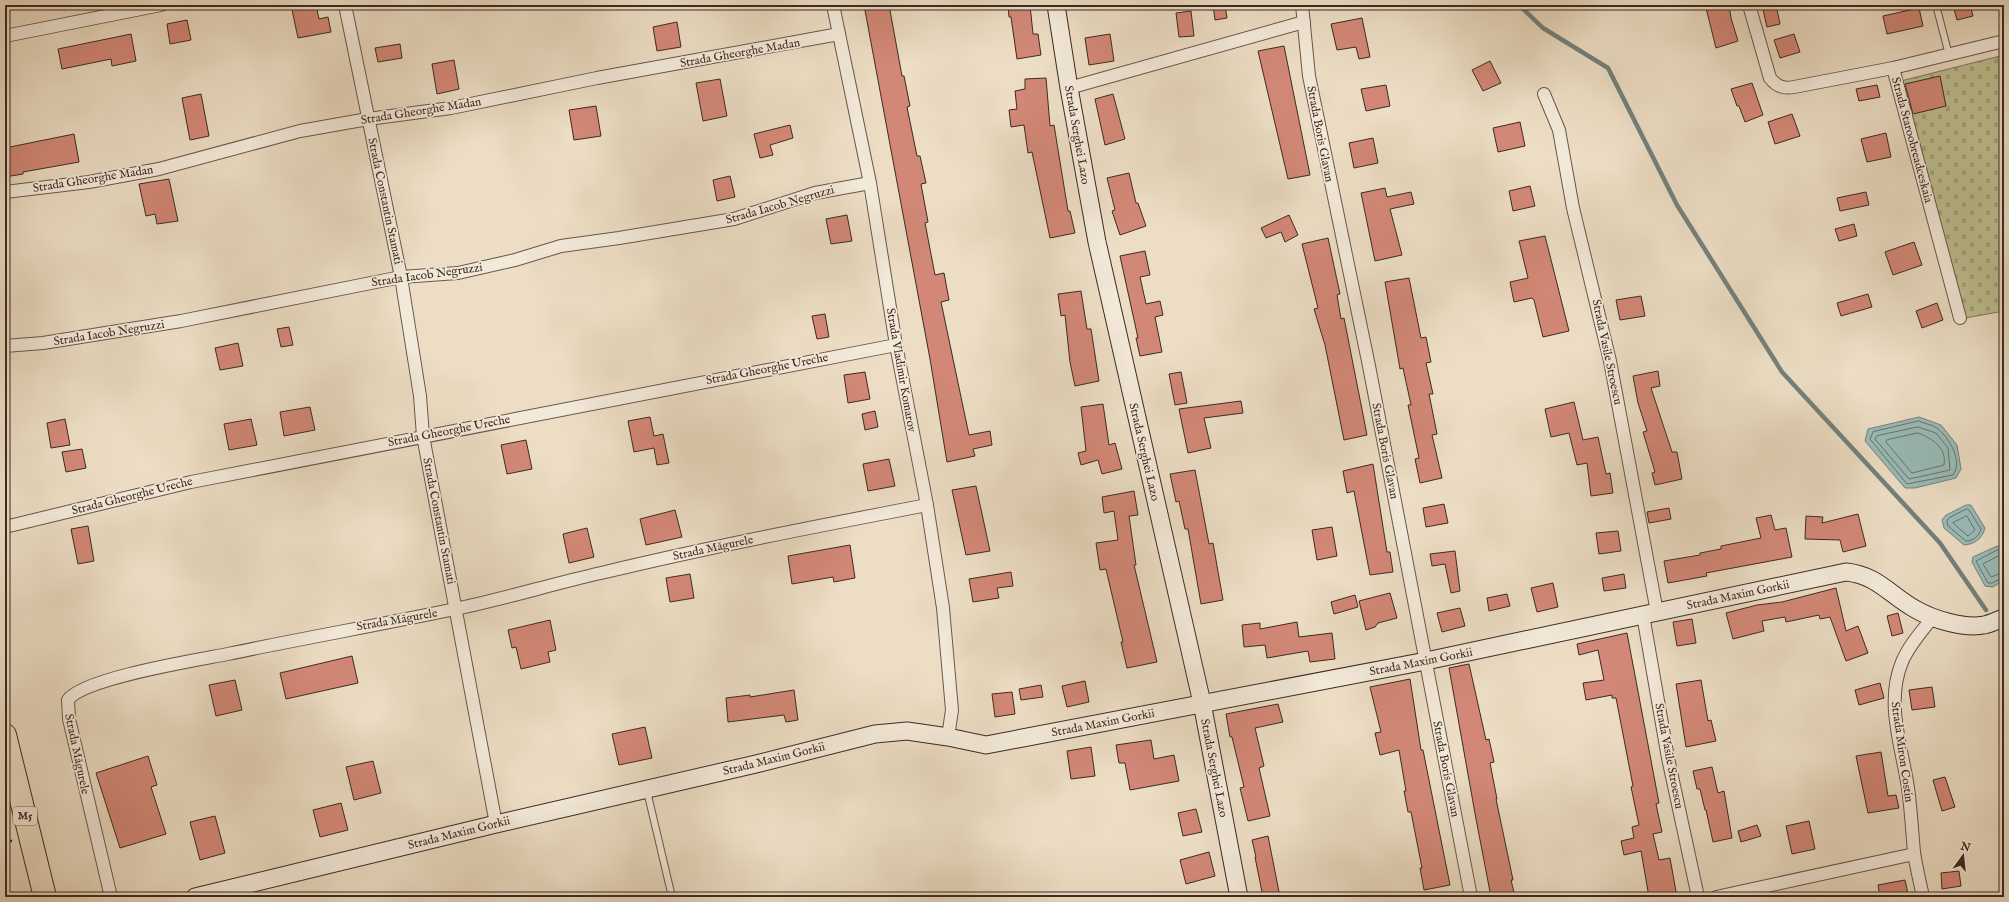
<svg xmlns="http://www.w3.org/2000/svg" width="2009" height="902" font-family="'IM FELL English',serif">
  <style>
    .cemetery { fill: url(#cemetery-stones); stroke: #7d745a }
    .water { fill: #99bbb7; stroke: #74817c }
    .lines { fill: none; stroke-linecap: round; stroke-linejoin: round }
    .shore { stroke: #6a726d; stroke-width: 1 }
    .stream { stroke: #74817c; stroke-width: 4.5 }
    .building { fill: #d38877; stroke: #3c2a23 }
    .lane-casing { stroke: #68574b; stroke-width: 8 }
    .street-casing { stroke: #68574b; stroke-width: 14 }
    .secondary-casing { stroke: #3c2a23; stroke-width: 19 }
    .highway-casing { stroke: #3c2a23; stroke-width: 24 }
    .path { stroke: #3c2a23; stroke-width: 2.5; stroke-dasharray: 3 2; stroke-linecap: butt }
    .lane { stroke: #f3e9d9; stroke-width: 6 }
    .street { stroke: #f3e9d9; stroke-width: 12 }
    .secondary { stroke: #f3e9d9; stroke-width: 17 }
    .highway { stroke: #ecddc4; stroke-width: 22 }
    .labels { text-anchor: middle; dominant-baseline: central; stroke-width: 3.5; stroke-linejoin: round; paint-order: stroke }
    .shield { fill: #f3e9d9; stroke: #73635a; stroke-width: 1 }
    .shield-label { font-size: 11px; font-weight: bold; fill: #3c2a23 }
    .street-label { font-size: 12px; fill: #3c2a23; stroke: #f3e9d9 }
  </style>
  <defs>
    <pattern id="cemetery-stones" width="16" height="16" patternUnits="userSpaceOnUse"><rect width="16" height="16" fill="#bebf90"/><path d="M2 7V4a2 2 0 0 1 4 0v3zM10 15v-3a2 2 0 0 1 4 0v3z" fill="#a4a47c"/></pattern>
  </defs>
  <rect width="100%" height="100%" fill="#ecddc4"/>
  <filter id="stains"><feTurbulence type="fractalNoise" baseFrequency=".005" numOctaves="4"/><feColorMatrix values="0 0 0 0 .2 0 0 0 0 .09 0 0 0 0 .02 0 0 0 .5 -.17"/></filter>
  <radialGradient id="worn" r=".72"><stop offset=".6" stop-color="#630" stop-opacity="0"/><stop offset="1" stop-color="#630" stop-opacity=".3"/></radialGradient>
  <polygon class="cemetery" points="2004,55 2004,311 1965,318 1901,81"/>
  <g class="water">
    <polygon points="1919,417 1941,425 1957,445 1961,469 1956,478 1915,488 1905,488 1865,441 1868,429"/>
    <path d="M 1966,505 L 1971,505 L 1985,528 C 1982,539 1975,544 1964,545 L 1944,528 L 1942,520 L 1946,515 Z"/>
    <polygon points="1997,546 2004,548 2004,580 1993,587 1985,586 1972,562 1973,557"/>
  </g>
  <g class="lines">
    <g class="shore">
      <path d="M 1919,421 C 1925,424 1935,425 1939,430 C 1950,439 1963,462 1953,475 L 1907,484 L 1870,439 L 1873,432 Z"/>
      <polygon points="1918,427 1936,433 1948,448 1950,470 1909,479 1875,439 1877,436"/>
      <path d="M 1918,433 C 1932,438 1947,448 1944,465 L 1912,473 L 1886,442 L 1887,440 Z"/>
      <path d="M 1967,509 L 1969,510 L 1981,529 C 1979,536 1973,541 1966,541 L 1948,526 L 1947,521 L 1949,518 Z"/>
      <polygon points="1967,516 1975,530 1968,536 1953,523"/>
      <polyline points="2004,551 1997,550 1976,561 1988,583 1992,583 2004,577"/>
      <polyline points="2004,556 1998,556 1983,564 1991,577 2004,572"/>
    </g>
    <polyline class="stream" points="1519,5 1543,28 1608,68 1677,205 1782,372 1940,543 1986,610"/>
  </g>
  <g class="building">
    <polygon points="291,5 316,5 319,19 328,17 331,32 298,38"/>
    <polygon points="864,5 889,5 902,76 904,76 910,106 907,107 917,156 920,156 926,183 921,184 928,222 925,223 935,275 944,273 949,300 941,302 969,435 990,431 992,445 973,449 975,456 947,462 930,359"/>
    <polygon points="1008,5 1030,5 1033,34 1038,34 1041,55 1017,59 1011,17 1009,17"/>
    <polygon points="1213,5 1225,5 1227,18 1215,20"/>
    <polygon points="1720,5 1729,5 1731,18 1738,41 1716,48 1706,8"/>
    <polygon points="1762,5 1776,5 1780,24 1767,27"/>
    <polygon points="1953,5 1970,5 1973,16 1957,20"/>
    <polygon points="1919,8 1923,26 1887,34 1883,16"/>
    <polygon points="1191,11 1194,36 1179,37 1176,13"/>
    <polygon points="1362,18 1370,57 1359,59 1356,47 1337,50 1331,24"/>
    <polygon points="187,20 191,40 170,44 167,24"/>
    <polygon points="677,22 681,47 657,51 653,27"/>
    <polygon points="131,34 136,61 112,66 111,59 62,69 58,49"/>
    <polygon points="1110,34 1114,61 1089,65 1085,38"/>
    <polygon points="1794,34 1800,52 1780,58 1774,40"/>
    <polygon points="400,44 402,58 378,62 375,48"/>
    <polygon points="1284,46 1310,175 1288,179 1258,51"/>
    <polygon points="454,60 459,89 437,94 432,64"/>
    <polygon points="1490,61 1501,83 1483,91 1472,70"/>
    <polygon points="1940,76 1946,106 1913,114 1905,84"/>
    <polygon points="1046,78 1050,126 1054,125 1068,211 1070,211 1075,233 1050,238 1032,152 1028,153 1024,125 1011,127 1009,110 1017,109 1015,91 1025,89 1025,79"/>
    <polygon points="720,79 727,116 703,121 696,83"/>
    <polygon points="1752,83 1763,115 1745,122 1739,106 1737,106 1731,89"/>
    <polygon points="1386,85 1390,106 1366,111 1361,89"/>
    <polygon points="1877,85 1880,97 1859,101 1856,89"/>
    <polygon points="201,94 209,136 190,140 182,98"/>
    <polygon points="1113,94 1125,139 1105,145 1095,99"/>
    <polygon points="596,106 601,136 574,140 569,110"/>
    <polygon points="1792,114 1800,136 1775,144 1768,122"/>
    <polygon points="1520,122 1525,146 1498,152 1493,128"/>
    <polygon points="790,125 793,138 770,145 773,155 760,158 754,134"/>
    <polygon points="1886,133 1891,157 1867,162 1861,139"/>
    <polygon points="74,134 79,162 23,172 23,174 5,177 5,148"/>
    <polygon points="1373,138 1378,163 1354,168 1349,143"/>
    <polygon points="1129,173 1136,203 1138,203 1146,226 1120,235 1112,211 1115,210 1107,178"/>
    <polygon points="730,176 735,197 717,201 713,180"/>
    <polygon points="169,179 178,221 157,224 155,214 146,216 139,184"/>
    <polygon points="1530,186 1535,206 1513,211 1509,191"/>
    <polygon points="1385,188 1387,197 1411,192 1414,204 1390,209 1402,255 1375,261 1361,193"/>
    <polygon points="1866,192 1869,205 1840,211 1837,198"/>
    <polygon points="847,215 852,241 831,244 826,219"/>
    <polygon points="1289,215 1298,235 1285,242 1281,232 1266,238 1261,228"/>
    <polygon points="1854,224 1857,236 1839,241 1835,229"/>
    <polygon points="1545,236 1569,331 1543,337 1534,300 1532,298 1514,302 1510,282 1528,278 1519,241"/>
    <polygon points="1328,238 1340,294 1337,295 1341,319 1344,318 1367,435 1344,440 1325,345 1314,309 1318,308 1302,244"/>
    <polygon points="1914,242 1922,265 1893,275 1885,252"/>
    <polygon points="1145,251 1150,275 1140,277 1146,304 1160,301 1163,315 1155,317 1162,352 1140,356 1136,338 1138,338 1120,256"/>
    <polygon points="1409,278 1421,338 1426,337 1431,362 1426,363 1433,394 1429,394 1437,434 1432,435 1442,478 1420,483 1415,459 1419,458 1408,405 1411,405 1403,368 1400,369 1385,282"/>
    <polygon points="1081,291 1087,329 1091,329 1099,381 1075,386 1070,362 1065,315 1061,316 1058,294"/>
    <polygon points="1868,294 1872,307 1841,316 1837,303"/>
    <polygon points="1641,296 1645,316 1620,320 1616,300"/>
    <polygon points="1937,303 1943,320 1922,328 1916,311"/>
    <polygon points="825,314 829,337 817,339 812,316"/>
    <polygon points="289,327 293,345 281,347 277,329"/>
    <polygon points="238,343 243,366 220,370 215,348"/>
    <polygon points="1658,371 1660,386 1651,388 1672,452 1677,452 1682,479 1655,485 1652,473 1655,472 1643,432 1647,431 1638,403 1633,376"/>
    <polygon points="865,372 870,399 848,403 844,375"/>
    <polygon points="1181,372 1187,403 1175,405 1169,374"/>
    <polygon points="1241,401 1243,413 1204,418 1211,448 1188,453 1179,409"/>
    <polygon points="1574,402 1583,440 1598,437 1606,474 1610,473 1613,493 1591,496 1587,463 1577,465 1569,433 1551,437 1545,409"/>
    <polygon points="1103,404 1109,445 1115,443 1122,469 1102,474 1098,460 1081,465 1078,453 1086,451 1081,407"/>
    <polygon points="310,407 315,430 284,436 280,412"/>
    <polygon points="875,411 878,427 865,430 862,414"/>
    <polygon points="650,417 654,436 663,434 669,463 657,465 654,448 634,452 628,421"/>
    <polygon points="65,419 70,445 51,448 47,423"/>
    <polygon points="251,419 257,445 229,450 224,424"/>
    <polygon points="526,440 532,469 507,474 501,445"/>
    <polygon points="82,449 86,468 66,472 62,452"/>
    <polygon points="889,459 895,486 868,491 863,464"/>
    <polygon points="1373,464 1387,552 1390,552 1393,572 1370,575 1354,491 1347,493 1343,471"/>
    <polygon points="1195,470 1209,544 1213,543 1223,600 1201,604 1188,529 1185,529 1179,501 1176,502 1170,474"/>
    <polygon points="976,486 990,551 966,555 952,490"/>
    <polygon points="1134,491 1138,515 1129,516 1136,565 1134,565 1157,662 1127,668 1121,642 1123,642 1106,569 1100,570 1096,543 1118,540 1114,511 1104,513 1102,497"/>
    <polygon points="1444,504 1448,523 1426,527 1423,508"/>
    <polygon points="1669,508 1671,519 1649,523 1647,512"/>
    <polygon points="675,510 682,537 646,545 640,519"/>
    <polygon points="1858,514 1866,546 1843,552 1840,540 1805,539 1806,516 1823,517 1822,523"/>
    <polygon points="1771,515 1775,530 1786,528 1792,557 1706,573 1707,576 1668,583 1664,561 1700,555 1700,553 1721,549 1721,546 1761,538 1756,518"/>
    <polygon points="88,526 94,561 78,564 71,529"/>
    <polygon points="1332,527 1337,556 1317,560 1312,530"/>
    <polygon points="587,528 594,557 569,563 563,534"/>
    <polygon points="1618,531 1621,551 1599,554 1596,533"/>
    <polygon points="850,545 855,578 834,582 833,577 792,584 788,556"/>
    <polygon points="1455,551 1460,591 1451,593 1445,564 1432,566 1430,554"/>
    <polygon points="1011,572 1013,586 997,588 999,598 973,602 969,579"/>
    <polygon points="690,574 694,598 670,602 666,578"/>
    <polygon points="1624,574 1626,588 1604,591 1602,578"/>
    <polygon points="1553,583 1558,607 1537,612 1531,588"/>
    <polygon points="1836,588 1846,631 1858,626 1868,653 1846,661 1830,617 1820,619 1819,615 1786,622 1785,617 1762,621 1764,631 1733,639 1726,613 1757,605 1782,602"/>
    <polygon points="1390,593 1397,618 1378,623 1375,627 1366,630 1359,601"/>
    <polygon points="1507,594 1510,606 1489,611 1487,598"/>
    <polygon points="1355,595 1358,607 1334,614 1331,602"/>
    <polygon points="1460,608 1465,626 1442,632 1437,613"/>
    <polygon points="1898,613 1903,633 1892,636 1887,616"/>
    <polygon points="1692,619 1696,643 1677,646 1673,622"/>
    <polygon points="550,620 556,650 548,652 550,662 521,669 516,647 512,648 508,630"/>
    <polygon points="1297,622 1299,637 1332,633 1335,659 1310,662 1308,651 1267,658 1265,645 1244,647 1242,625 1260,623 1260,629"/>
    <polygon points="1627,633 1659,803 1656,804 1662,832 1653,834 1659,860 1670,858 1677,897 1649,897 1641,851 1624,855 1621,841 1634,838 1632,827 1639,825 1631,787 1633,786 1616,698 1612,698 1612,695 1586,700 1583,683 1604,680 1598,650 1579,655 1577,644"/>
    <polygon points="352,656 358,683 286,699 280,673"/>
    <polygon points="1469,664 1486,740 1489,739 1494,762 1490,763 1497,799 1496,799 1513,880 1511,880 1515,897 1491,897 1476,819 1449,668"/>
    <polygon points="1410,679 1421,750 1423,750 1450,885 1424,890 1420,868 1422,868 1411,812 1408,812 1404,791 1406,791 1399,750 1380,755 1375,733 1381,732 1370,687"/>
    <polygon points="235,680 242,710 216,716 209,685"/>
    <polygon points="1701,680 1708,721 1711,720 1716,741 1686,747 1676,684"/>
    <polygon points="1085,681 1089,702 1067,707 1062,686"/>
    <polygon points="1880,683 1884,698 1859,705 1855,690"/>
    <polygon points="1041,685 1043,697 1021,700 1019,689"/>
    <polygon points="1932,687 1935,707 1912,710 1909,690"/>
    <polygon points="794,690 798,720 786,722 784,715 728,722 726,698 750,695 750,697"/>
    <polygon points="1012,692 1015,714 995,717 992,694"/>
    <polygon points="1278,704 1283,722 1255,728 1264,766 1259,768 1270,816 1248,821 1240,788 1244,787 1232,737 1230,737 1226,714"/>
    <polygon points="645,727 652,758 619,765 612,734"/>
    <polygon points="1151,740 1154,759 1174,755 1179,781 1130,790 1125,763 1119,763 1116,745"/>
    <polygon points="1091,747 1095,776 1071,779 1067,751"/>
    <polygon points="1881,752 1888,796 1896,795 1899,808 1868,813 1856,756"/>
    <polygon points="148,756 157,785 151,787 166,834 120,848 96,773"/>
    <polygon points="373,761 381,793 354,800 346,767"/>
    <polygon points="1712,767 1718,793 1724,791 1732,838 1713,842 1706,810 1705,810 1700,789 1697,789 1693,771"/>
    <polygon points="1945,777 1955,807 1942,811 1933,780"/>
    <polygon points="341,803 348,830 320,837 313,810"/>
    <polygon points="1196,809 1202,832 1183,836 1178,813"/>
    <polygon points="215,816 225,853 200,860 190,822"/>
    <polygon points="1809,821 1815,849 1792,854 1786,826"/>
    <polygon points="1757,825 1761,836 1741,842 1738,831"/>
    <polygon points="1268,836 1280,897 1263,897 1255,857 1256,857 1252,840"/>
    <polygon points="1209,852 1215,876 1186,884 1180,860"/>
    <polygon points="1959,871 1961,886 1942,889 1941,873"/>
    <polygon points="1905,880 1908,894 1880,897 1878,885"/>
  </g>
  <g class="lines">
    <defs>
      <g id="lane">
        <polyline points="1936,5 1949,55"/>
        <polyline points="647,791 672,897"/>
      </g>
      <g id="street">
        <polyline points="345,5 401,277 420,396 423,436 496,824"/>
        <polyline points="833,5 870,183 896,345 927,505 943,608 952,710 948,737"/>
        <polyline points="1302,5 1309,76 1369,366 1471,897"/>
        <path d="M 1749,5 L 1770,78 C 1777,87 1784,89 1794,87 L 1893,68 L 2004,41"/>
        <polyline points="5,36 161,5"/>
        <polyline points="1893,68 1960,318"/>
        <polyline points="1069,88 1304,22"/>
        <polyline points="1544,94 1559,130 1573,208 1610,361 1657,612"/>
        <polyline points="5,192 89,182 159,169 300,131 368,119 451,108 597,78 839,34"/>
        <polyline points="5,346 43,343 181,321 401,277 458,273 515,260 561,246 619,238 734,219 815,193 870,183"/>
        <polyline points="5,527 191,482 896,345"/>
        <polyline points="1643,615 1668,758 1698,897"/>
        <path d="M 111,897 L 69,719 L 68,700 C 83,678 198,660 228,654 C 304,638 379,625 455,609 C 504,599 552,584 601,573 C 709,547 818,526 927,505"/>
        <polyline points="1716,897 1914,854"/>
        <path d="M 1923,897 C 1920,882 1916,867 1914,852 C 1912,831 1911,809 1908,788 C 1902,747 1885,703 1902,662 C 1909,645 1922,631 1933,617"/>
      </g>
      <g id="secondary">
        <polyline points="1056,5 1069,88 1097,242 1202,703 1239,897"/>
        <path d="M 195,897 L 496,824 L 756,764 L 875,734 L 907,731 L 948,737 L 986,745 L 1426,661 L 1846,572 C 1877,575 1890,595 1915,609 C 1932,619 1964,629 1984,625 C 1990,624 1998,620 2004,618"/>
      </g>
      <polyline id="highway" points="5,735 45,897"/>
    </defs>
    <use href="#lane" class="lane-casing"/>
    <use href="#street" class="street-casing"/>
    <use href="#secondary" class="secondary-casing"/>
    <use href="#highway" class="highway-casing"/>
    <polyline class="path" points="5,841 12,841"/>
    <use href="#lane" class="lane"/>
    <use href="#street" class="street"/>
    <use href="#secondary" class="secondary"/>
    <use href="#highway" class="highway"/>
  </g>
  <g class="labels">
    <rect class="shield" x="13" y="807" width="24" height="18" rx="3"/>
    <g class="shield-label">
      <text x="25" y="816">M5</text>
    </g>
    <g class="street-label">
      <text transform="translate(740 53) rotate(-10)">Strada Gheorghe Madan</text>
      <text transform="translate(421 111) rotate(-9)">Strada Gheorghe Madan</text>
      <text transform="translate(1320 134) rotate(79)">Strada Boris Glavan</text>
      <text transform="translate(1077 135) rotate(80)">Strada Serghei Lazo</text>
      <text transform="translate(1912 140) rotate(75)">Strada Staroobreadceskaia</text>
      <text transform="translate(93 179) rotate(-9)">Strada Gheorghe Madan</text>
      <text transform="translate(385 201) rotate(78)">Strada Constantin Stamati</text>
      <text transform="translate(780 205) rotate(-16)">Strada Iacob Negruzzi</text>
      <text transform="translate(427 275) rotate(-8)">Strada Iacob Negruzzi</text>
      <text transform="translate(109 333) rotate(-9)">Strada Iacob Negruzzi</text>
      <text transform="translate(1607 352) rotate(78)">Strada Vasile Stroescu</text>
      <text transform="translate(767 369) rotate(-11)">Strada Gheorghe Ureche</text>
      <text transform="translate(901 370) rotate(80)">Strada Vladimir Komarov</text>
      <text transform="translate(449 431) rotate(-11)">Strada Gheorghe Ureche</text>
      <text transform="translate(1385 451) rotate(79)">Strada Boris Glavan</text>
      <text transform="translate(1144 452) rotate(77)">Strada Serghei Lazo</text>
      <text transform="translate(132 496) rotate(-14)">Strada Gheorghe Ureche</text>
      <text transform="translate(439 521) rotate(79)">Strada Constantin Stamati</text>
      <text transform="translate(713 548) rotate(-12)">Strada Măgurele</text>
      <text transform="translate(1738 595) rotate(-12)">Strada Maxim Gorkii</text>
      <text transform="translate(397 620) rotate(-10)">Strada Măgurele</text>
      <text transform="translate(1421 662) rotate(-11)">Strada Maxim Gorkii</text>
      <text transform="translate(1103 723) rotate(-11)">Strada Maxim Gorkii</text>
      <text transform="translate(1902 752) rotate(82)">Strada Miron Costin</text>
      <text transform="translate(77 754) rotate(78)">Strada Măgurele</text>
      <text transform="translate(1669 756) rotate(79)">Strada Vasile Stroescu</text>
      <text transform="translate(774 759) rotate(-14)">Strada Maxim Gorkii</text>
      <text transform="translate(1214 768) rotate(79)">Strada Serghei Lazo</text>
      <text transform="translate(1446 769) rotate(79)">Strada Boris Glavan</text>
      <text transform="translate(459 833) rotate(-14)">Strada Maxim Gorkii</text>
    </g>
  </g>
  <rect width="2009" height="902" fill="none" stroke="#ecddc4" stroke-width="20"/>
  <rect x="6" y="6" width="1997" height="890" fill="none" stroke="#3c2a23" stroke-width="2"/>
  <rect x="10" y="10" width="1989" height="882" fill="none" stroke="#3c2a23"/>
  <g transform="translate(1963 856) rotate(15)" stroke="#f3e9d9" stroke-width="3" paint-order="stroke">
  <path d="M0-3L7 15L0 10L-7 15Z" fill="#3c2a23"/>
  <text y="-6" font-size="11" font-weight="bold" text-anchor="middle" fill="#3c2a23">N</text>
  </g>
  <rect width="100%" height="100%" filter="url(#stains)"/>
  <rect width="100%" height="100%" fill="url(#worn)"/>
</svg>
